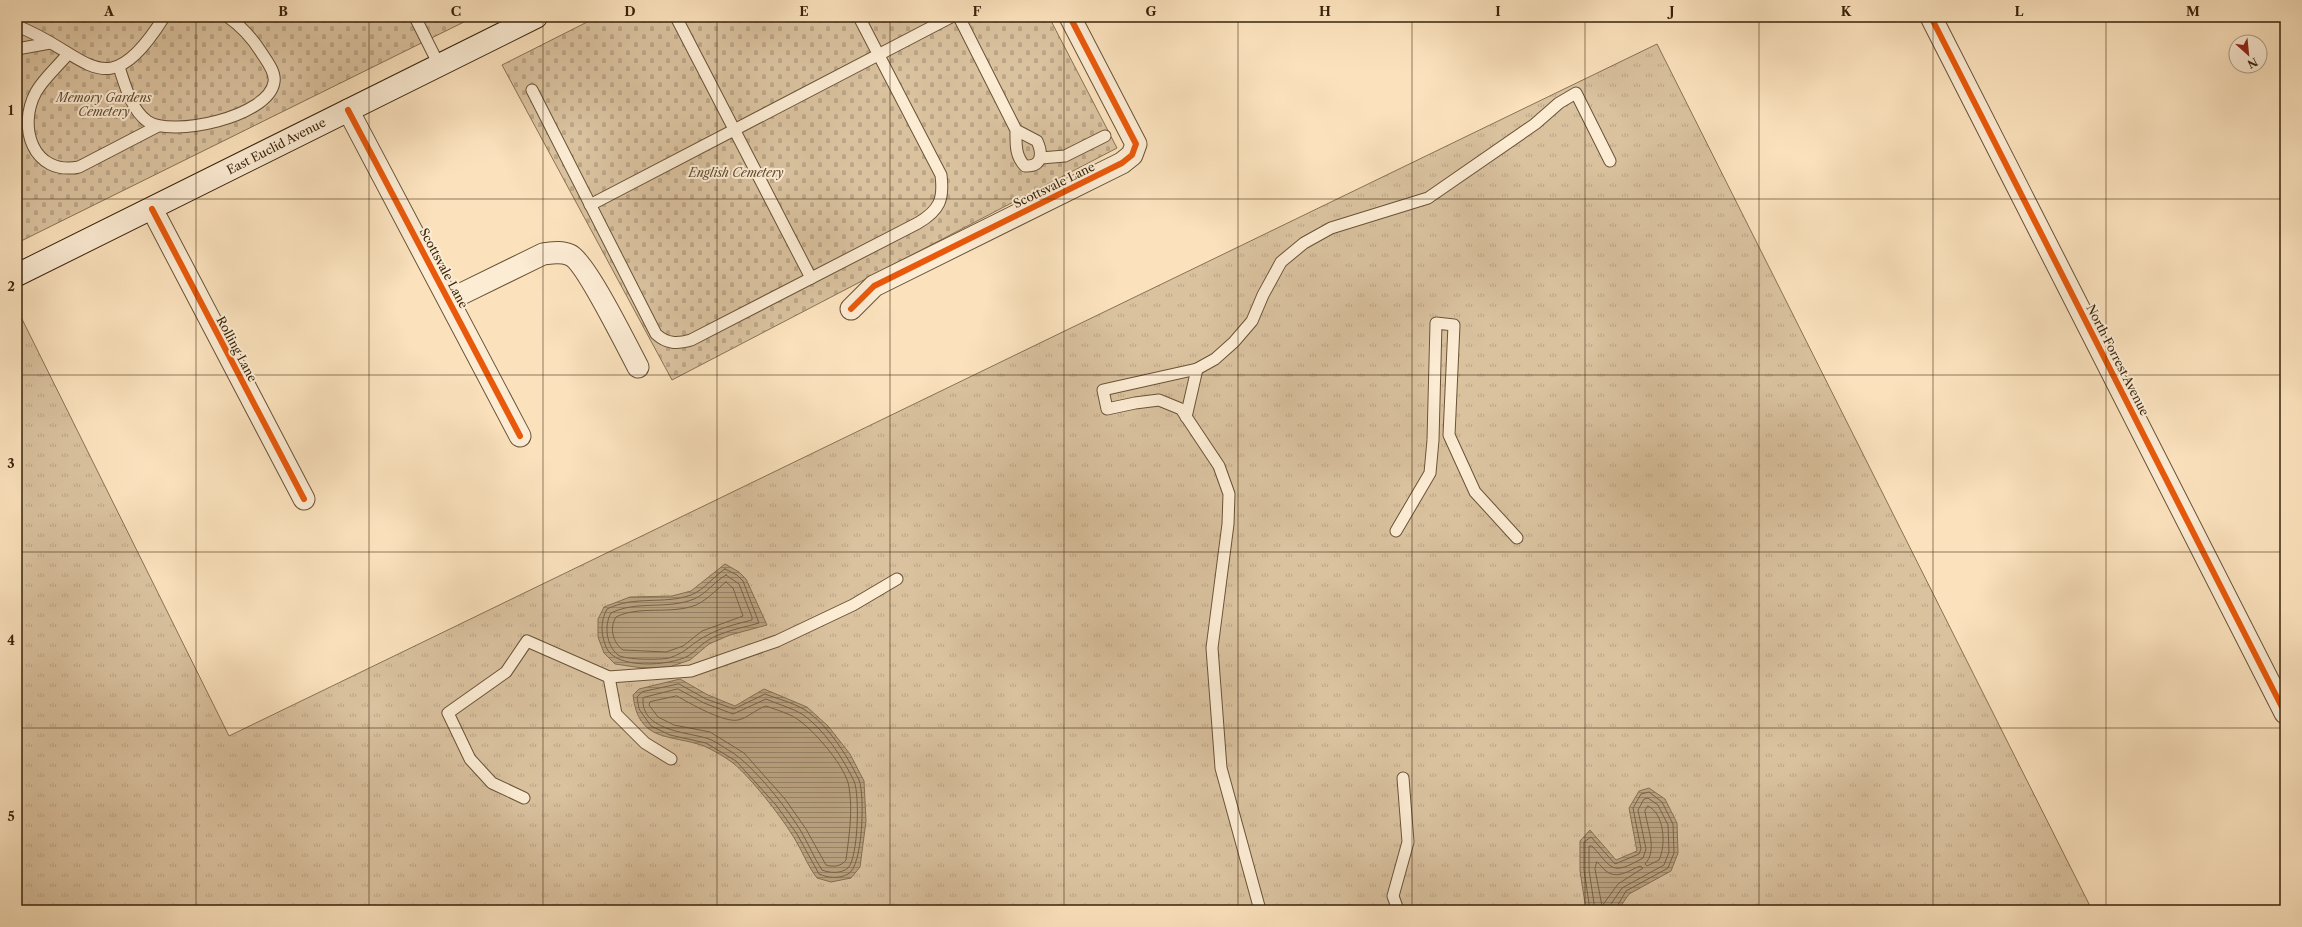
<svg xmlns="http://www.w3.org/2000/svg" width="2302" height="927" font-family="'Libre Caslon Text',serif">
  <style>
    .grass { fill: url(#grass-tufts); stroke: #897254 }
    .cemetery { fill: url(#cemetery-stones); stroke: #897254 }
    .water { fill: url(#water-rules); stroke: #856f51 }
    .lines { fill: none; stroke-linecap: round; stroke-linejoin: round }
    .shore { stroke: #786245; stroke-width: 1 }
    .lane-casing { stroke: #695337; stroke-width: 13 }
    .street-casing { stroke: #695337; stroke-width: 23 }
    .secondary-casing { stroke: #38230a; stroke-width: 24 }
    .lane { stroke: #fcecd4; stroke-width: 11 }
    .street { stroke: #fcecd4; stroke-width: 21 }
    .secondary { stroke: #fcecd4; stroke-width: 22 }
    .cycleway-casing { stroke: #fcecd4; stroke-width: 8 }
    .cycleway { stroke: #e8590c; stroke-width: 6 }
    .grid { fill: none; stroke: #38230a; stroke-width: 1; stroke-opacity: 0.55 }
    .labels { text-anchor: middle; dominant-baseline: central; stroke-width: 4; stroke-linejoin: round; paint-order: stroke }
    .park-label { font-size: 12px; font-style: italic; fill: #604b2f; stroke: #fcecd4 }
    .street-label { font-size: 12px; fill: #38230a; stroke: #fcecd4 }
    .neatline { fill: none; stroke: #38230a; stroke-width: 1.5 }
    .grid-label { font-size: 13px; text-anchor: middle; font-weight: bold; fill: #38230a }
  </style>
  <defs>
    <pattern id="grass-tufts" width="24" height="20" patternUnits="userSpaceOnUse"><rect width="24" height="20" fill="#dac29f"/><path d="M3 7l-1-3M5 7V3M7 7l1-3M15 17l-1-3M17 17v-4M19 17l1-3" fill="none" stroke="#bca688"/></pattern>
    <pattern id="cemetery-stones" width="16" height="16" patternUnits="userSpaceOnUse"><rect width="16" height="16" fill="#dac29f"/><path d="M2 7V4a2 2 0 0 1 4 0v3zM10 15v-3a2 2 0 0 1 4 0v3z" fill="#bca688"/></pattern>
    <pattern id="water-rules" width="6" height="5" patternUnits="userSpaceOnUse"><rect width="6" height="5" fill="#b9a180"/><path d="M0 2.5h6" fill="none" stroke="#978367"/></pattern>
  </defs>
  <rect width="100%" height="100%" fill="#fbe2bd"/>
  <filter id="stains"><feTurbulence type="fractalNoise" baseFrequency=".005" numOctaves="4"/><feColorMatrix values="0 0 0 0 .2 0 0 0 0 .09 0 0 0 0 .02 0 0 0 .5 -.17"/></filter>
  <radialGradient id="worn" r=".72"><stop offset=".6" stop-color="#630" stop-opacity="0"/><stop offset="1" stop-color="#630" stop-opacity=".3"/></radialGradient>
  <polygon class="grass" points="1657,44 2092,910 17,910 17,309 229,736"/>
  <g class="cemetery">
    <polygon points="17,17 474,17 17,243"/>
    <polygon points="597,17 1049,17 1117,148 672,380 502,65"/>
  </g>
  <g class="water">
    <polygon points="725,564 739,572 746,579 767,625 730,635 709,644 690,660 669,667 643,668 615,664 604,653 598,637 598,619 604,607 630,597 672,596 691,591"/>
    <path d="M 680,679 L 708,695 L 735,706 L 764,689 L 807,707 L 828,726 L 850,754 L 864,781 L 866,821 L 860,867 L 851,878 L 831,882 L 817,878 C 807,865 802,850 793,836 C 780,815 752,779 733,763 C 725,757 713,750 704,746 C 671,734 638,743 633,695 L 639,689 Z"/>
    <polygon points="1649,788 1665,799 1677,823 1678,853 1671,871 1629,894 1618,910 1586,910 1580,871 1580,841 1590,830 1616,860 1637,851 1629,808 1639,791"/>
  </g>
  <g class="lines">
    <g class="shore">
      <path d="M 725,569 L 737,575 L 743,581 L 759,623 C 746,627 733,629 721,634 C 716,636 711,638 707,641 C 700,645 695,652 688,656 C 670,666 615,670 606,647 C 601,634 600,622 607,609 C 635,595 663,605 691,595 C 704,590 714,576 725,569 Z"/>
      <path d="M 726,575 L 739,584 L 752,617 L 752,620 C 736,624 720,628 706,636 C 691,643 688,652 669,658 C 661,660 625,660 618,655 C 606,645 604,625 611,613 C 637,600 667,610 694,599 C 706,594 715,581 726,575 Z"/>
      <path d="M 726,582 L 733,588 L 743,616 L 702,631 L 683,646 L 666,652 L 623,650 C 613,643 609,628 616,617 C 640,605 670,615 696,605 C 707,600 717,589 726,582 Z"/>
      <path d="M 679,684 L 706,699 L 734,709 L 765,694 C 778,699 794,703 805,710 C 828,725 847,755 859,780 C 865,794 863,867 848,874 C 839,879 828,878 819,874 L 797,834 L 776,805 L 736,761 L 706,743 L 670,735 L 651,726 L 639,709 L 637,697 L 642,692 Z"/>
      <path d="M 678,689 L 704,703 L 733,714 L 766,699 C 777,704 792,708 802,714 C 824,729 843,758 854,781 C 860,795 858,858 848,868 C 841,874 829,873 822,870 C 814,858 809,845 802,833 C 788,809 753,765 730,751 C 723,747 714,740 706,738 C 685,732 640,730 643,698 Z"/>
      <path d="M 677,696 C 689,703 724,723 738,720 C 748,718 756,709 766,706 C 777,710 791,714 800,721 C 816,733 846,767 849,787 C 853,812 849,836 846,860 C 841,867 832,867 826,865 L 806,829 L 785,799 L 744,753 L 710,732 L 674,725 L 658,717 L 649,705 L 650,702 Z"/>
      <path d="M 1648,806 C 1665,814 1666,846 1659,860 L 1647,866 L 1645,864 C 1658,850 1647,828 1645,811 Z"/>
      <path d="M 1597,862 C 1601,865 1603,869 1606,871 C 1617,880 1630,870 1640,866 L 1643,868 L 1618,884 L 1602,906 L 1595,869 Z"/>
      <polyline points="1590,910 1584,870 1584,842 1591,837 1615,864 1639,854 1641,849 1633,808 1641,794 1649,792 1662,802 1673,824 1674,853 1668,868 1626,891 1615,910"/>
      <path d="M 1595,910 L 1589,870 L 1589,846 L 1592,846 C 1613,869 1611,876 1643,858 L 1646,849 L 1638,810 L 1644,799 L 1648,798 L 1658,805 L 1668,825 L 1669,852 L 1664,865 L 1622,888 L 1611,904 L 1610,910"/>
    </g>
    <defs>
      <g id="lane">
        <polyline points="415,17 439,65"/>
        <polyline points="676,17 811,278"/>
        <path d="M 959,17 L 1016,130 C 1016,144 1015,156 1025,166 C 1042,167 1043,154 1037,141 L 1016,130"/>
        <path d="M 17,26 C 88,53 105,111 164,17"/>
        <polyline points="17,49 50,43"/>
        <path d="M 68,54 C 58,66 43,79 36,92 C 17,127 33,176 79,167 L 158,126"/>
        <path d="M 119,67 C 125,85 131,109 147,121 C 171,138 269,117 274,82 C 276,72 266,60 261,52 C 252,38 241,26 228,17"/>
        <path d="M 532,90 L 656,334 C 667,344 677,344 691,340 L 918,223 C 940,210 944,199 941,175 L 859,17"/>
        <polyline points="1041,158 1065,156 1105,136"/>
        <polyline points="590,205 951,17"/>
        <polyline points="1186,417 1197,369"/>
        <polyline points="1396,531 1430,473 1433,440 1436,323 1454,325 1449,435 1475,492 1517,538"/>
        <polyline points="609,677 616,714 645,743 671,759"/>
        <polyline points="524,798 492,783 470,759 448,713 506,672 527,641 609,677 691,671 777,641 853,605 897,579"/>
        <polyline points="1260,910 1221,768 1212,648 1228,524 1229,494 1219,466 1181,409 1159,400 1135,403 1107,409 1103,390 1197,369 1215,359 1234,342 1252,321 1263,295 1281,262 1304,243 1331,228 1428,198 1535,124 1559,103 1576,93 1610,161"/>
        <polyline points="1398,910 1393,896 1408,842 1403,778"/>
      </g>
      <g id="street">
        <polyline points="1931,17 2285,713"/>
        <polyline points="348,110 520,436"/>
        <polyline points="152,209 304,499"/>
        <path d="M 449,300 L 543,254 C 552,253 561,251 570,255 C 585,261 628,348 638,367"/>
        <polyline points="851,309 874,286 1122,163 1132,155 1136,144 1070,17"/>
      </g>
      <polyline id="secondary" points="17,275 536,17"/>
    </defs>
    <use href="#lane" class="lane-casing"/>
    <use href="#street" class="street-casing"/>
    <use href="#secondary" class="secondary-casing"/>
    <use href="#lane" class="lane"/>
    <use href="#street" class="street"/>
    <use href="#secondary" class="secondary"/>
    <defs>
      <g id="cycleway">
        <polyline points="1931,17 2285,713"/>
        <polyline points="348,110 520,436"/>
        <polyline points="152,209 304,499"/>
        <polyline points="851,309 874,286 1122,163 1132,155 1136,144 1070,17"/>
      </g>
    </defs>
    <use href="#cycleway" class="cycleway-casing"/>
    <use href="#cycleway" class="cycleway"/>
  </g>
  <path class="grid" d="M 196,17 L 196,910M 369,17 L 369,910M 543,17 L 543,910M 717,17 L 717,910M 890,17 L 890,910M 1064,17 L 1064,910M 1238,17 L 1238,910M 1412,17 L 1412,910M 1585,17 L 1585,910M 1759,17 L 1759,910M 1933,17 L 1933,910M 2106,17 L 2106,910M 17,199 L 2285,199M 17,375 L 2285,375M 17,552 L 2285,552M 17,728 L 2285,728"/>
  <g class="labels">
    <g class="park-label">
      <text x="104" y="97">Memory Gardens<tspan x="104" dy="14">Cemetery</tspan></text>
      <text x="736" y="172">English Cemetery</text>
    </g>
    <g class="street-label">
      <text transform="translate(276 146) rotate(-27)">East Euclid Avenue</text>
      <text transform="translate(1054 185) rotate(-26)">Scottsvale Lane</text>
      <text transform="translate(444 268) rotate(62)">Scottsvale Lane</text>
      <text transform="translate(237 349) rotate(62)">Rolling Lane</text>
      <text transform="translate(2118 360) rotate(63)">North Forrest Avenue</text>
    </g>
  </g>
  <rect width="2302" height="927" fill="none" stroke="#fbe2bd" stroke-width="44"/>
  <g transform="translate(2248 54) rotate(153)"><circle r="19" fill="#fcecd4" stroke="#ae9c83"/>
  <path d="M0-3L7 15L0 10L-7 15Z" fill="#8f2418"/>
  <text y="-6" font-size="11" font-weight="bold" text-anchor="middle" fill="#38230a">N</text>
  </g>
  <rect x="22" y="22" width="2258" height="883" class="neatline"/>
  <g class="grid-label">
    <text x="109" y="16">A</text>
    <text x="283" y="16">B</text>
    <text x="456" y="16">C</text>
    <text x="630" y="16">D</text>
    <text x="804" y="16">E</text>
    <text x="977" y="16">F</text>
    <text x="1151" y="16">G</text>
    <text x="1325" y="16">H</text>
    <text x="1498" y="16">I</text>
    <text x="1672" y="16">J</text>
    <text x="1846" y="16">K</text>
    <text x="2019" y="16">L</text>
    <text x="2193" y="16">M</text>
    <text x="11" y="115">1</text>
    <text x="11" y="291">2</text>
    <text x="11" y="468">3</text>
    <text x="11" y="645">4</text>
    <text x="11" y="821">5</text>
  </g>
  <rect width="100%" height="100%" filter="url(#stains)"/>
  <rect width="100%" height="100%" fill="url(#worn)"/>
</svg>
